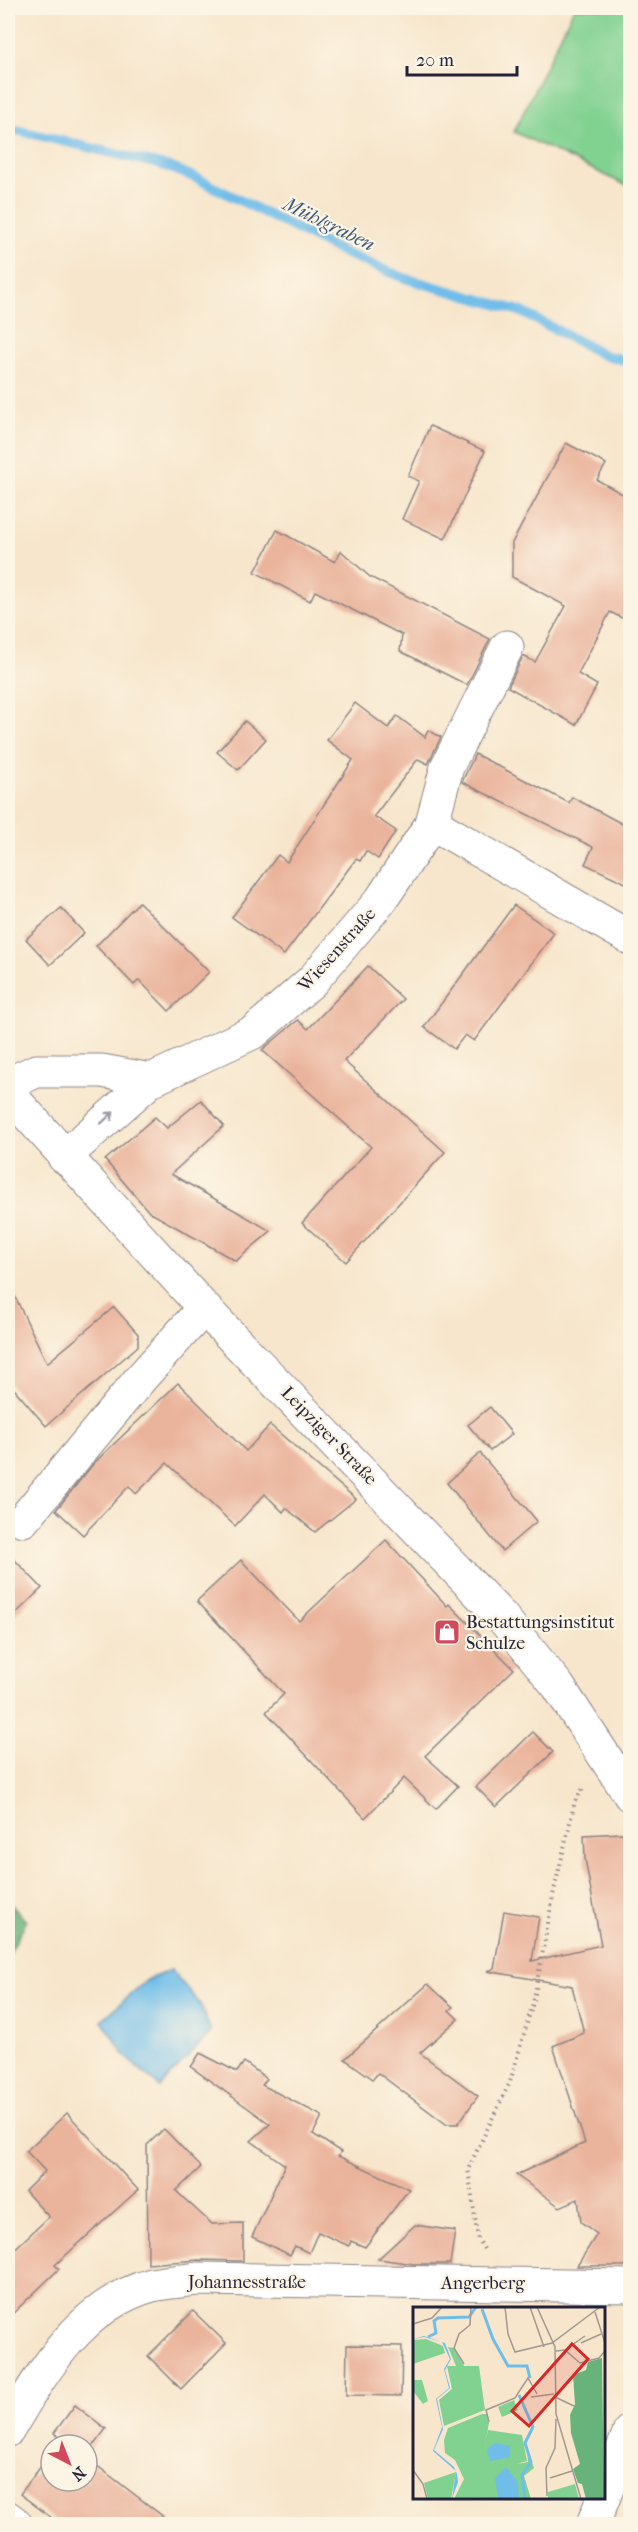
<svg xmlns="http://www.w3.org/2000/svg" width="638" height="2532" font-family="'IM FELL French Canon',serif">
  <style>
    .green { fill: #81d191; stroke: #527a66; stroke-width: 1.5 }
    .forest { fill: #68b37b; stroke: #456a5b; stroke-width: 1.5 }
    .water { fill: #70bdea; stroke: #497092; stroke-width: 1.5 }
    .lines { fill: none; stroke-linecap: round; stroke-linejoin: round }
    .stream { stroke: #70bdea; stroke-width: 10 }
    .building { fill: #eab39b }
    .minor-casing { stroke: #8c8484; stroke-width: 35 }
    .path { stroke: #8c8484; stroke-width: 4; stroke-dasharray: 1.5 4.5; stroke-linecap: butt }
    .minor { stroke: #fff; stroke-width: 33 }
    .oneway { stroke: #9c9ca7 }
    .labels { text-anchor: middle; dominant-baseline: central; stroke-width: 4.5; stroke-linejoin: round; paint-order: stroke }
    .street-label { font-size: 18px; fill: #22223b; stroke: #fcf5e5 }
    .poi-label { font-size: 18px; fill: #22223b; stroke: #fcf5e5; text-anchor: start }
    .water-label { font-size: 20px; font-style: italic; fill: #3d5878; stroke: #fcf5e5 }
    .inset-river { fill: none; stroke: #70bdea; stroke-width: 3 }
    .inset-road { fill: none; stroke: #a29892; stroke-width: 1.5 }
    .view { fill: #d62828; fill-opacity: 0.15; stroke: #d62828; stroke-width: 3 }
    .inset-edge { fill: none; stroke: #22223b; stroke-width: 3 }
  </style>
  <rect width="100%" height="100%" fill="#fcf5e5"/>
  <filter id="ink" filterUnits="userSpaceOnUse"><feTurbulence type="fractalNoise" baseFrequency=".0167" numOctaves="2"/><feDisplacementMap in="SourceGraphic" scale="12" xChannelSelector="R" yChannelSelector="G"/><feConvolveMatrix kernelMatrix="1 2 1 2 8 2 1 2 1" color-interpolation-filters="sRGB"/></filter>
  <filter id="wash" filterUnits="userSpaceOnUse"><feTurbulence type="fractalNoise" baseFrequency=".008" numOctaves="4" result="noise"/><feDisplacementMap in="SourceGraphic" scale="24" xChannelSelector="R" yChannelSelector="G"/><feGaussianBlur stdDeviation="1.35" result="paint"/><feColorMatrix in="noise" values="0 0 0 0 0 0 0 0 0 0 0 0 0 0 0 0 0 1.4 0 .05"/><feComposite in="paint" operator="in"/></filter>
  <g filter="url(#wash)">
    <rect width="100%" height="100%" fill="#f7e6cc"/>
    <polygon class="green" points="574,8 630,8 630,187 514,132"/>
    <polygon class="forest" points="8,1901 26,1921 8,1957"/>
    <polygon class="water" points="171,1970 200,2004 211,2032 160,2087 124,2055 102,2020 147,1980"/>
    <g class="lines">
      <polyline class="stream" points="8,128 166,166 194,177 346,254 404,278 520,311 606,356 630,361"/>
    </g>
    <g id="blocks">
      <g class="building">
        <polygon points="430,426 485,451 445,539 402,519 419,481 408,476"/>
        <polygon points="566,443 606,464 597,480 630,498 630,622 610,612 578,674 597,685 576,725 508,687 523,656 535,662 566,606 512,577 512,543"/>
        <polygon points="277,530 335,562 341,551 370,577 490,639 467,685 400,651 402,635 315,591 310,601 255,572"/>
        <polygon points="355,703 388,728 397,716 425,737 428,730 441,737 428,764 418,759 374,816 396,831 378,859 366,851 360,861 356,859 284,955 232,917 278,855 287,862 353,760 327,740"/>
        <polygon points="245,721 266,739 238,770 217,752"/>
        <polygon points="475,754 569,803 572,797 630,828 630,885 585,864 593,847 462,782"/>
        <polygon points="139,902 209,972 169,1011 139,980 134,985 96,946"/>
        <polygon points="514,905 554,933 474,1041 465,1035 454,1049 424,1027"/>
        <polygon points="61,908 84,933 50,965 26,939"/>
        <polygon points="368,966 403,999 344,1061 445,1152 346,1262 302,1223 371,1147 262,1050 298,1020 308,1029"/>
        <polygon points="201,1100 224,1126 171,1174 271,1231 236,1261 149,1212 105,1160 155,1117 167,1128"/>
        <polygon points="8,1282 47,1363 114,1307 138,1334 138,1346 46,1426 8,1382"/>
        <polygon points="178,1383 246,1451 270,1425 356,1499 315,1532 286,1508 283,1512 265,1494 235,1526 167,1463 136,1494 129,1486 83,1535 56,1510 94,1463"/>
        <polygon points="490,1407 512,1434 490,1451 468,1425"/>
        <polygon points="480,1453 537,1521 502,1551 447,1483"/>
        <polygon points="386,1540 447,1606 449,1604 514,1669 425,1756 458,1786 436,1809 404,1778 365,1818 266,1712 284,1694 197,1601 241,1560 299,1621"/>
        <polygon points="8,1553 42,1588 8,1621"/>
        <polygon points="533,1732 553,1752 496,1807 476,1787"/>
        <polygon points="623,1833 630,1854 630,2266 577,2266 597,2234 581,2222 578,2199 560,2207 516,2175 585,2143 553,2046 584,2033 572,1986 487,1971 494,1969 504,1911 539,1917 532,1961 601,1945 585,1859 584,1835"/>
        <polygon points="428,1984 453,2007 449,2010 458,2019 420,2053 478,2096 458,2124 446,2124 378,2073 373,2079 345,2059"/>
        <polygon points="200,2053 237,2072 244,2062 267,2079 262,2085 322,2116 313,2134 341,2152 338,2156 409,2189 365,2247 351,2241 349,2246 318,2232 309,2253 295,2246 290,2255 252,2237 285,2165 251,2141 270,2124 191,2067"/>
        <polygon points="67,2113 138,2190 55,2265 59,2269 8,2318 8,2255 49,2217 25,2191 45,2171 26,2151"/>
        <polygon points="164,2129 201,2167 176,2191 212,2224 243,2223 243,2261 198,2260 148,2264 147,2145"/>
        <polygon points="415,2225 455,2231 450,2264 414,2264 378,2259"/>
        <polygon points="193,2311 226,2343 181,2389 148,2356"/>
        <polygon points="347,2345 402,2346 401,2396 346,2395"/>
        <polygon points="75,2405 106,2429 87,2454 87,2445 58,2445 62,2439 54,2433"/>
        <polygon points="51,2453 51,2481 87,2481 87,2458 173,2524 60,2524 20,2494"/>
      </g>
    </g>
  </g>
  <g filter="url(#ink)">
    <use href="#blocks" fill-opacity="0" stroke="#8c8484" stroke-width="1.5"/>
    <g class="lines">
      <defs>
        <g id="minor">
          <polyline points="432,823 630,938"/>
          <polyline points="8,1084 36,1071 102,1071 151,1080"/>
          <polyline points="8,1093 204,1308 501,1616 558,1686 630,1795"/>
          <polyline points="64,1157 151,1080 254,1032 312,981 381,900 432,823 447,767 507,647"/>
          <polyline points="23,1520 141,1378 204,1308"/>
          <path d="M 8,2430 C 43,2371 81,2304 152,2285 C 167,2282 183,2281 198,2279 L 630,2286"/>
          <polyline points="8,2518 16,2524"/>
          <polyline points="593,2524 630,2431"/>
        </g>
      </defs>
      <use href="#minor" class="minor-casing"/>
      <polyline class="path" points="484,2249 478,2239 468,2169 510,2082 534,1999 554,1891 575,1801 584,1787"/>
      <use href="#minor" class="minor"/>
    </g>
    <defs><path id="oneway-shaft" d="M-6 0H5M1.5-3L5.5 0L1.5 3" fill="none" stroke-width="1.6" stroke-linecap="round" stroke-linejoin="round" transform="scale(1.5)"/></defs>
    <use class="oneway" href="#oneway-shaft" transform="translate(107 1118) rotate(-42)"/>
  </g>
  <defs>
    <symbol id="shop-square" viewBox="-11 -11 22 22"><rect x="-9" y="-9" width="18" height="18" rx="4" fill="#d1495b" stroke="#fcf5e5"/><path d="M-5-2.5h2.3a2.7 3.5 0 0 1 5.4 0H5L5.5 6h-11ZM-1.5-2.5h3a1.5 2.3 0 0 0-3 0Z" fill="#fff"/></symbol>
  </defs>
  <g fill-rule="evenodd">
    <use href="#shop-square" x="432" y="1617" width="30" height="30"/>
  </g>
  <g class="labels">
    <g class="street-label">
      <text transform="translate(337 950) rotate(-48)">Wiesenstraße</text>
      <text transform="translate(329 1436) rotate(46)">Leipziger Straße</text>
      <text x="247" y="2282">Johannesstraße</text>
      <text x="483" y="2283">Angerberg</text>
    </g>
    <g class="poi-label">
      <text x="466" y="1622">Bestattungsinstitut<tspan x="466" dy="21">Schulze</tspan></text>
    </g>
    <g class="water-label">
      <text transform="translate(329 224) rotate(26)">Mühlgraben</text>
    </g>
  </g>
  <g transform="translate(413 2307)">
    <rect width="192" height="192" fill="#f7e6cc"/>
    <path d="M 13,32 L 30,39 L 32,46 L 0,57 L 0,33 ZM 35,40 L 41,41 L 51,59 L 66,59 L 72,103 L 31,119 L 26,93 L 39,82 L 34,59 L 43,59 ZM 0,73 L 9,73 L 15,94 L 10,97 L 0,84 ZM 101,93 L 105,103 L 89,110 L 85,100 ZM 69,107 L 74,107 L 76,116 L 72,137 L 75,123 L 109,128 L 114,154 L 104,157 L 115,155 L 114,141 L 121,161 L 111,169 L 118,192 L 41,192 L 51,172 L 42,153 L 32,146 L 31,133 L 35,121 ZM 43,165 L 38,192 L 15,192 L 11,176 ZM 162,177 L 166,192 L 130,192 L 135,191 L 135,185 Z" fill="#81d191"/>
    <path d="M 189,51 L 191,192 L 173,192 L 169,177 L 165,176 L 160,162 L 167,157 L 158,126 L 157,108 L 162,97 L 160,68 L 173,63 L 175,55 Z" fill="#68b37b"/>
    <path d="M 11,29 L 32,36 L 38,52 L 32,63 L 37,81 L 24,92 L 30,122 L 21,143 L 41,160 L 44,167 L 45,175 L 39,192 L 43,164 L 20,144 L 29,120 L 23,92 L 36,81 L 31,62 L 37,52 L 29,35 L 11,30 L 0,32 ZM 81,136 L 97,139 L 97,150 L 77,154 L 74,143 ZM 93,160 L 105,175 L 106,192 L 85,192 L 82,171 Z" fill="#70bdea"/>
    <path class="inset-river" d="M 69,2 L 80,32 L 95,59 L 114,59 L 117,71M 15,30 L 23,26 L 21,14 L 25,11 L 56,10 L 63,0M 106,88 L 120,120 L 112,136 L 118,155 L 109,168 L 112,192"/>
    <path class="inset-road" d="M 92,0 L 95,27 L 102,45 L 139,36 L 187,0M 117,0 L 131,40M 124,0 L 142,40 L 143,107 L 168,192M 182,5 L 192,36M 0,17 L 19,11 L 29,0M 168,36 L 188,27M 152,43 L 172,29M 143,44 L 152,43 L 167,56 L 186,51 L 192,44M 51,57 L 41,41 L 46,27 L 57,18 L 58,0M 118,90 L 141,87M 142,90 L 161,99M 76,115 L 73,103 L 102,91 L 115,71 L 124,87M 0,163 L 10,177 L 14,192M 137,171 L 159,164M 134,189 L 133,161 L 142,141 L 143,112"/>
    <path class="view" d="M 159,37 L 175,52 L 116,119 L 99,104 Z"/>
    <rect width="192" height="192" class="inset-edge"/>
  </g>
  <rect width="638" height="2532" fill="none" stroke="#fcf5e5" stroke-width="30"/>
  <g transform="translate(69 2463) rotate(138)"><circle r="28" fill="#fcf5e5" stroke="#a5a1a1" stroke-width="1.5"/>
  <path d="M0-4.5L10 22L0 15L-10 22Z" fill="#d1495b"/>
  <text y="-9" font-size="16" font-weight="bold" text-anchor="middle" fill="#22223b">N</text>
  </g>
  <path d="M407 66v9h110v-9" fill="none" stroke="#22223b" stroke-width="3"/>
  <text x="416" y="66" font-size="18" fill="#22223b" stroke="#fcf5e5" stroke-width="4.5" paint-order="stroke">20 m</text>
</svg>
